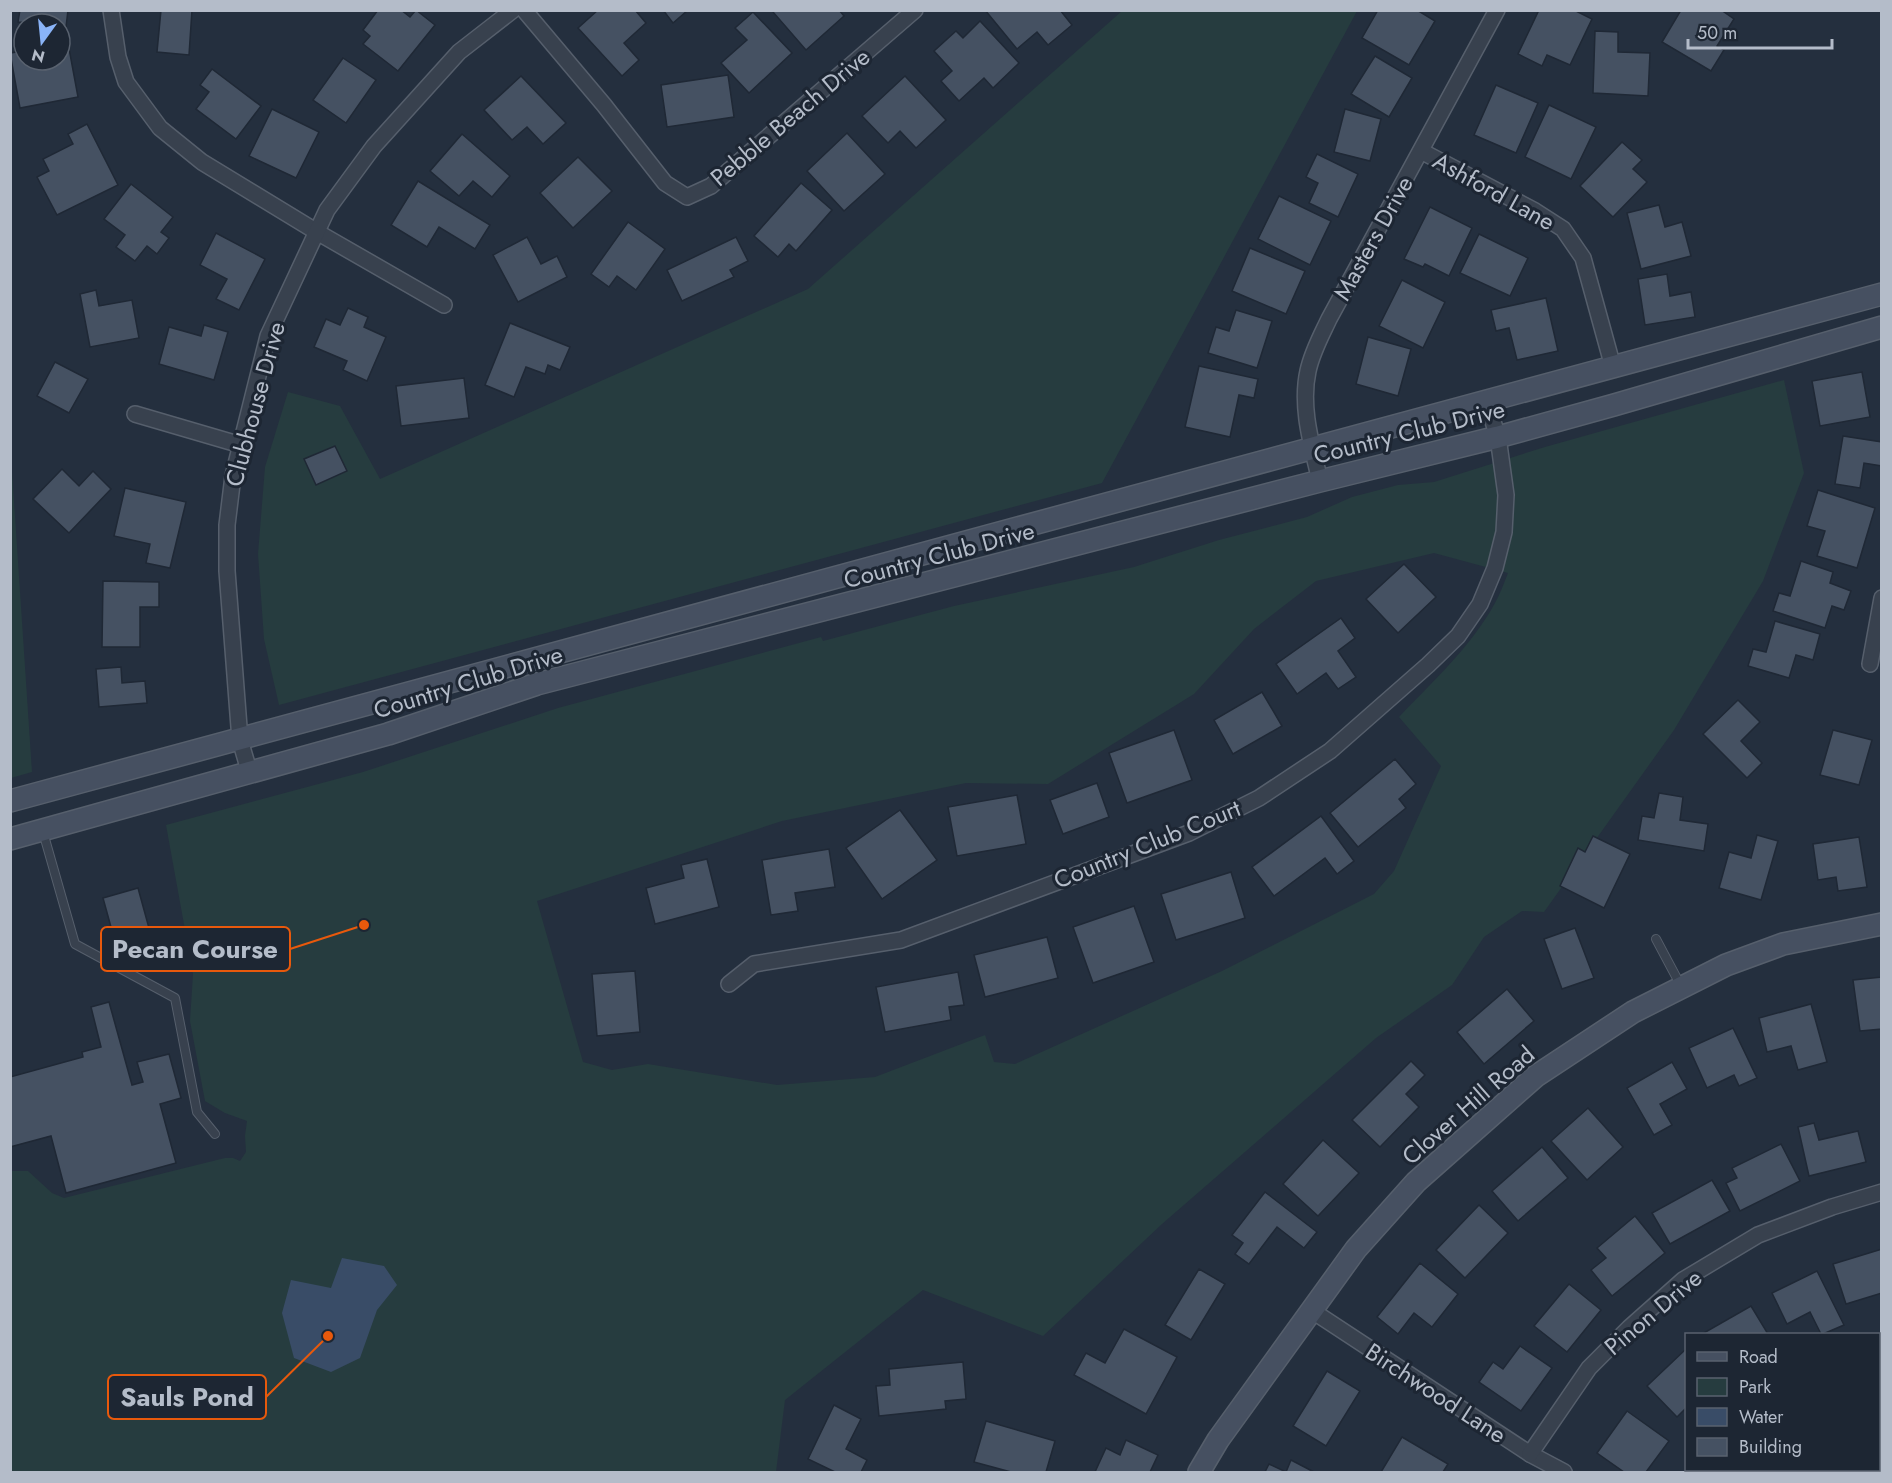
<svg xmlns="http://www.w3.org/2000/svg" width="1892" height="1483" font-family="Jost,sans-serif">
  <style>
    .green { fill: #263c3f; fill-rule: evenodd }
    .water { fill: #394c67 }
    .building { fill: #455162; stroke: #1f2835; stroke-width: 1.5 }
    .lines { fill: none; stroke-linecap: round; stroke-linejoin: round }
    .lane-casing { stroke: #565f6c; stroke-width: 10 }
    .street-casing { stroke: #565f6c; stroke-width: 18 }
    .secondary-casing { stroke: #565f6c; stroke-width: 24 }
    .lane { stroke: #38414e; stroke-width: 8 }
    .street { stroke: #38414e; stroke-width: 15 }
    .secondary { stroke: #465061; stroke-width: 21 }
    .labels { text-anchor: middle; dominant-baseline: central; stroke-width: 6; stroke-linejoin: round; paint-order: stroke }
    .street-label { font-size: 24px; fill: #b4bcc9; stroke: #1d2633 }
    .leader { fill: none; stroke: #e8590c; stroke-width: 2 }
    .callout-dot { fill: #e8590c; stroke: #1d2633; stroke-width: 2 }
    .callout { fill: #1d2633; stroke: #e8590c; stroke-width: 2 }
    .callout-label { font-size: 26px; text-anchor: middle; font-weight: bold; fill: #b4bcc9 }
  </style>
  <rect width="100%" height="100%" fill="#242f3e"/>
  <g class="green">
    <polygon points="1122,11 1357,11 1102,483 279,705 264,639 258,554 265,467 288,392 340,406 380,479 808,289"/>
    <path d="M 1784,380 L 1804,473 L 1763,581 L 1674,730 L 1544,912 L 1522,911 L 1484,937 L 1452,985 L 1376,1038 L 1162,1224 L 1043,1336 L 923,1290 L 785,1400 L 776,1472 L 11,1472 L 11,1171 L 28,1171 L 52,1193 L 64,1198 L 225,1158 L 233,1158 L 240,1161 L 246,1152 L 245,1136 L 247,1121 L 225,1113 L 205,1101 L 190,1021 L 193,974 L 166,825 L 363,772 L 558,708 L 821,637 L 823,641 L 954,606 L 1134,567 L 1219,540 L 1307,517 L 1352,497 L 1398,485 L 1434,482 L 1545,447 ZM 1434,553 L 1508,573 C 1504,583 1500,594 1495,603 C 1471,647 1433,681 1399,717 L 1441,766 L 1394,871 L 1374,894 L 1222,971 L 1015,1064 L 994,1062 L 985,1035 L 875,1077 L 777,1085 L 648,1064 L 612,1070 L 583,1062 L 537,901 L 782,821 L 966,783 L 1048,784 L 1194,694 L 1254,629 L 1316,581 Z"/>
    <polygon points="11,456 32,772 11,778 10,778"/>
  </g>
  <polygon class="water" points="342,1258 384,1266 397,1285 377,1310 360,1358 331,1372 294,1358 282,1313 291,1280 331,1288"/>
  <g class="building">
    <polygon points="20,10 68,10 66,27 60,27 60,24 18,22"/>
    <polygon points="161,10 192,10 189,55 157,52"/>
    <polygon points="378,10 401,10 410,17 416,10 435,25 398,71 363,44 370,36 363,30"/>
    <polygon points="598,10 635,10 646,23 624,43 639,60 622,76 578,28"/>
    <polygon points="663,10 688,10 673,23"/>
    <polygon points="774,10 839,10 844,16 806,50 773,12"/>
    <polygon points="985,10 1060,10 1072,25 1048,45 1037,32 1017,49"/>
    <polygon points="1378,10 1417,10 1435,21 1409,65 1362,38"/>
    <polygon points="1539,10 1574,10 1592,19 1570,65 1547,55 1542,66 1518,54"/>
    <polygon points="1681,10 1721,10 1734,19 1717,46 1724,50 1711,71 1662,42"/>
    <polygon points="753,12 792,53 749,93 721,63 747,40 735,28"/>
    <polygon points="980,21 1019,63 993,88 984,78 959,101 941,81 952,71 934,51 956,31 963,38"/>
    <polygon points="1595,31 1618,32 1618,52 1650,53 1648,96 1593,93"/>
    <polygon points="68,43 78,97 20,108 10,53 24,51 24,60 60,60 60,44"/>
    <polygon points="1375,56 1412,78 1389,117 1351,94"/>
    <polygon points="343,58 376,80 346,123 313,100"/>
    <polygon points="212,69 261,106 236,139 196,109 209,92 200,85"/>
    <polygon points="728,75 734,117 667,127 661,85"/>
    <polygon points="521,76 566,123 543,144 527,127 512,140 484,110"/>
    <polygon points="905,76 946,120 916,148 900,131 888,143 862,116"/>
    <polygon points="1496,85 1538,103 1516,153 1474,135"/>
    <polygon points="1549,105 1596,127 1571,179 1525,157"/>
    <polygon points="272,109 319,132 296,178 249,156"/>
    <polygon points="1345,109 1381,119 1370,161 1334,152"/>
    <polygon points="87,124 118,185 57,215 37,177 49,171 43,159 73,144 68,134"/>
    <polygon points="847,133 885,174 844,211 807,171"/>
    <polygon points="462,134 510,176 492,197 473,181 459,196 430,171"/>
    <polygon points="1622,142 1642,160 1633,169 1647,182 1613,217 1580,186"/>
    <polygon points="1317,154 1358,174 1338,217 1309,203 1318,183 1306,177"/>
    <polygon points="578,157 612,191 573,228 540,193"/>
    <polygon points="418,181 490,225 475,249 439,227 427,247 391,225"/>
    <polygon points="801,183 832,210 796,251 789,244 778,257 754,236"/>
    <polygon points="131,184 173,217 161,232 169,238 157,254 147,246 135,261 116,247 125,235 104,219"/>
    <polygon points="1279,196 1331,221 1310,265 1258,239"/>
    <polygon points="1659,205 1665,227 1682,222 1691,256 1641,269 1627,213"/>
    <polygon points="1430,207 1472,228 1449,276 1425,264 1423,267 1404,259"/>
    <polygon points="628,222 665,249 636,290 617,276 609,287 591,274"/>
    <polygon points="216,233 265,259 239,310 216,299 227,279 200,265"/>
    <polygon points="1479,234 1528,258 1510,296 1460,273"/>
    <polygon points="527,237 541,264 557,256 567,277 518,302 493,255"/>
    <polygon points="736,237 748,261 730,270 734,277 682,301 667,270"/>
    <polygon points="1250,248 1305,271 1286,314 1232,291"/>
    <polygon points="1667,274 1670,296 1691,292 1695,317 1645,325 1638,279"/>
    <polygon points="1402,280 1445,302 1423,348 1379,326"/>
    <polygon points="96,290 99,306 132,300 139,338 90,347 80,294"/>
    <polygon points="1546,298 1558,351 1517,360 1509,328 1496,331 1491,310"/>
    <polygon points="348,308 368,317 364,327 386,337 367,381 343,370 347,361 314,347 326,319 340,325"/>
    <polygon points="1236,310 1272,321 1257,368 1208,353 1216,327 1229,331"/>
    <polygon points="510,323 570,347 560,370 548,365 545,374 526,367 514,397 485,385"/>
    <polygon points="204,325 228,332 214,380 159,364 169,327 201,336"/>
    <polygon points="1368,337 1411,349 1398,396 1356,384"/>
    <polygon points="55,362 88,379 69,413 37,396"/>
    <polygon points="1199,366 1258,379 1254,398 1239,395 1230,437 1185,427"/>
    <polygon points="1862,372 1870,417 1820,426 1812,381"/>
    <polygon points="464,378 469,418 401,426 396,386"/>
    <polygon points="1843,436 1882,442 1882,466 1864,463 1860,488 1835,484"/>
    <polygon points="335,446 347,471 316,485 304,459"/>
    <polygon points="62,469 79,486 93,471 111,489 69,533 33,499"/>
    <polygon points="125,488 186,502 170,568 146,563 150,544 114,536"/>
    <polygon points="1818,490 1875,508 1857,568 1817,556 1825,531 1807,526"/>
    <polygon points="1801,561 1833,572 1830,583 1851,591 1844,610 1832,606 1825,628 1773,611 1779,593 1790,596"/>
    <polygon points="1404,564 1436,597 1398,633 1366,599"/>
    <polygon points="103,581 159,582 159,607 140,607 140,647 102,647"/>
    <polygon points="1341,618 1355,638 1338,651 1356,677 1338,689 1326,673 1297,694 1276,664"/>
    <polygon points="1775,621 1820,634 1813,660 1796,655 1789,678 1748,666 1753,649 1766,652"/>
    <polygon points="121,667 122,683 145,681 147,703 99,707 96,669"/>
    <polygon points="1262,692 1282,726 1233,754 1214,720"/>
    <polygon points="1738,700 1760,722 1741,741 1762,763 1747,778 1703,734"/>
    <polygon points="1174,730 1192,780 1127,803 1109,753"/>
    <polygon points="1833,730 1872,740 1859,785 1820,775"/>
    <polygon points="1395,759 1416,784 1399,799 1406,808 1358,847 1330,813"/>
    <polygon points="1097,783 1109,817 1063,834 1050,800"/>
    <polygon points="1659,793 1683,797 1680,820 1708,824 1704,851 1638,840 1642,816 1654,818"/>
    <polygon points="1017,795 1026,844 957,856 948,807"/>
    <polygon points="900,810 937,860 882,899 846,848"/>
    <polygon points="1321,816 1354,861 1337,874 1325,858 1274,896 1252,867"/>
    <polygon points="1757,835 1778,841 1761,900 1719,888 1729,852 1751,858"/>
    <polygon points="1593,836 1630,854 1604,908 1560,886 1578,848 1585,852"/>
    <polygon points="1859,837 1867,887 1838,891 1836,877 1818,880 1813,844"/>
    <polygon points="829,849 835,887 795,893 798,911 771,915 762,860"/>
    <polygon points="707,859 719,907 655,924 646,888 684,878 681,865"/>
    <polygon points="1231,872 1245,918 1176,940 1161,894"/>
    <polygon points="138,888 152,939 117,949 103,898"/>
    <polygon points="1134,906 1154,962 1093,983 1073,927"/>
    <polygon points="1575,928 1594,978 1562,989 1544,939"/>
    <polygon points="1047,937 1058,978 985,997 974,955"/>
    <polygon points="635,971 640,1032 597,1036 592,974"/>
    <polygon points="958,972 964,1005 949,1007 951,1020 885,1032 876,987"/>
    <polygon points="1882,977 1882,1029 1860,1031 1853,980"/>
    <polygon points="1507,989 1534,1021 1484,1064 1457,1032"/>
    <polygon points="109,1002 132,1085 143,1082 137,1062 169,1054 181,1098 160,1104 176,1163 66,1193 51,1136 10,1147 10,1077 83,1057 82,1052 101,1047 91,1007"/>
    <polygon points="1811,1004 1827,1062 1798,1070 1791,1046 1767,1052 1759,1018"/>
    <polygon points="1733,1028 1757,1078 1739,1086 1734,1075 1707,1088 1689,1048"/>
    <polygon points="1411,1061 1425,1075 1406,1094 1419,1107 1380,1147 1352,1120"/>
    <polygon points="1672,1062 1687,1089 1660,1104 1672,1125 1654,1135 1627,1088"/>
    <polygon points="1588,1108 1623,1147 1587,1180 1551,1141"/>
    <polygon points="1814,1123 1819,1140 1858,1131 1866,1162 1809,1176 1798,1127"/>
    <polygon points="1323,1140 1359,1173 1318,1216 1283,1184"/>
    <polygon points="1781,1144 1800,1181 1740,1211 1726,1183 1737,1178 1732,1168"/>
    <polygon points="1542,1147 1568,1178 1518,1221 1492,1191"/>
    <polygon points="1712,1180 1730,1211 1670,1244 1652,1213"/>
    <polygon points="1265,1192 1317,1232 1304,1248 1277,1227 1249,1264 1235,1254 1243,1243 1232,1235"/>
    <polygon points="1479,1205 1508,1233 1465,1278 1436,1250"/>
    <polygon points="1635,1216 1665,1253 1612,1296 1591,1270 1606,1258 1597,1248"/>
    <polygon points="1882,1249 1882,1293 1846,1304 1833,1264"/>
    <polygon points="1420,1263 1458,1294 1432,1327 1414,1313 1398,1334 1377,1317"/>
    <polygon points="1199,1269 1225,1284 1191,1340 1165,1325"/>
    <polygon points="1817,1271 1844,1325 1823,1334 1821,1334 1810,1312 1787,1324 1772,1293"/>
    <polygon points="1569,1284 1601,1310 1567,1352 1534,1326"/>
    <polygon points="1751,1306 1768,1334 1702,1334"/>
    <polygon points="1124,1329 1177,1357 1146,1414 1074,1375 1086,1353 1105,1363"/>
    <polygon points="1520,1346 1552,1368 1521,1411 1479,1382 1493,1362 1503,1369"/>
    <polygon points="1686,1349 1686,1408 1677,1417 1647,1386"/>
    <polygon points="963,1362 966,1399 945,1401 946,1409 879,1416 876,1386 890,1385 889,1369"/>
    <polygon points="1327,1371 1360,1391 1326,1446 1293,1426"/>
    <polygon points="834,1405 861,1419 846,1449 867,1460 861,1472 835,1472 808,1459"/>
    <polygon points="1627,1411 1669,1441 1646,1472 1624,1472 1597,1453"/>
    <polygon points="1878,1418 1882,1419 1882,1454 1879,1459"/>
    <polygon points="986,1421 1055,1441 1046,1472 1011,1472 974,1462"/>
    <polygon points="1402,1437 1448,1464 1443,1472 1381,1472"/>
    <polygon points="1126,1440 1158,1455 1150,1472 1095,1472 1106,1448 1120,1455"/>
    <polygon points="1291,1460 1314,1472 1265,1472 1269,1464 1286,1472"/>
  </g>
  <g class="lines">
    <defs>
      <g id="lane">
        <polyline points="43,832 75,944 175,998 197,1112 215,1134"/>
        <polyline points="1656,939 1681,986"/>
      </g>
      <g id="street">
        <polyline points="111,10 118,57 126,82 160,128 202,162 317,232 444,305"/>
        <polyline points="524,10 604,105 665,183 687,197 711,186 915,10"/>
        <polyline points="1421,151 1535,211 1563,229 1583,258 1613,367"/>
        <polyline points="135,414 241,445"/>
        <path d="M 1320,481 C 1312,446 1300,407 1308,371 C 1312,352 1321,336 1329,319 L 1497,10"/>
        <polyline points="1870,664 1882,598"/>
        <polyline points="250,774 240,740 227,571 227,525 233,476 268,336 327,210 374,146 459,52 513,10"/>
        <polyline points="729,984 754,964 901,940 1189,833 1259,798 1330,751 1428,665 1458,636 1480,604 1495,568 1504,532 1506,495 1498,437 1487,403"/>
        <polyline points="1311,1310 1530,1454 1564,1472"/>
        <polyline points="1530,1454 1589,1368 1629,1328 1683,1280 1758,1235 1832,1207 1882,1192"/>
      </g>
      <g id="secondary">
        <polyline points="10,801 1882,294"/>
        <polyline points="10,839 388,734 537,684 1320,481 1498,437 1614,405 1882,327"/>
        <polyline points="1199,1472 1218,1440 1356,1249 1416,1182 1536,1076 1633,1012 1726,965 1783,944 1882,924"/>
      </g>
    </defs>
    <use href="#lane" class="lane-casing"/>
    <use href="#street" class="street-casing"/>
    <use href="#secondary" class="secondary-casing"/>
    <use href="#lane" class="lane"/>
    <use href="#street" class="street"/>
    <use href="#secondary" class="secondary"/>
  </g>
  <g class="labels">
    <g class="street-label">
      <text transform="translate(790 117) rotate(-40)">Pebble Beach Drive</text>
      <text transform="translate(1494 191) rotate(29)">Ashford Lane</text>
      <text transform="translate(1373 238) rotate(-61)">Masters Drive</text>
      <text transform="translate(255 404) rotate(-75)">Clubhouse Drive</text>
      <text transform="translate(1409 432) rotate(-14)">Country Club Drive</text>
      <text transform="translate(939 555) rotate(-15)">Country Club Drive</text>
      <text transform="translate(468 682) rotate(-17)">Country Club Drive</text>
      <text transform="translate(1147 844) rotate(-22)">Country Club Court</text>
      <text transform="translate(1468 1105) rotate(-41)">Clover Hill Road</text>
      <text transform="translate(1653 1312) rotate(-40)">Pinon Drive</text>
      <text transform="translate(1436 1393) rotate(33)">Birchwood Lane</text>
    </g>
  </g>
  <path class="leader" d="M364 925L290 949M328 1336L266 1397"/>
  <g class="callout-dot">
    <circle cx="364" cy="925" r="6"/>
    <circle cx="328" cy="1336" r="6"/>
  </g>
  <g class="callout">
    <rect x="101" y="927" width="189" height="44" rx="6"/>
    <rect x="108" y="1375" width="158" height="44" rx="6"/>
  </g>
  <g class="callout-label">
    <text x="195" y="958">Pecan Course</text>
    <text x="187" y="1406">Sauls Pond</text>
  </g>
  <rect width="1892" height="1483" fill="none" stroke="#b4bcc9" stroke-width="24"/>
  <rect x="1685" y="1333" width="195" height="138" fill="#1d2633" stroke="#59626f" stroke-width="1.5"/>
  <rect x="1697" y="1352" width="30" height="9" fill="#465061" stroke="#59626f" stroke-width="1.5"/>
  <text x="1739" y="1363" font-size="18" fill="#b4bcc9">Road</text>
  <rect x="1697" y="1378" width="30" height="18" fill="#263c3f" stroke="#59626f" stroke-width="1.5"/>
  <text x="1739" y="1393" font-size="18" fill="#b4bcc9">Park</text>
  <rect x="1697" y="1408" width="30" height="18" fill="#394c67" stroke="#59626f" stroke-width="1.5"/>
  <text x="1739" y="1423" font-size="18" fill="#b4bcc9">Water</text>
  <rect x="1697" y="1438" width="30" height="18" fill="#455162" stroke="#59626f" stroke-width="1.5"/>
  <text x="1739" y="1453" font-size="18" fill="#b4bcc9">Building</text>
  <g transform="translate(42 42) rotate(195)"><circle r="28" fill="#1d2633" stroke="#59626f" stroke-width="1.5"/>
  <path d="M0-4.5L10 22L0 15L-10 22Z" fill="#8ab4f8"/>
  <text y="-9" font-size="16" font-weight="bold" text-anchor="middle" fill="#b4bcc9">N</text>
  </g>
  <path d="M1688 39v9h144v-9" fill="none" stroke="#b4bcc9" stroke-width="3"/>
  <text x="1697" y="39" font-size="18" fill="#b4bcc9" stroke="#1d2633" stroke-width="4.5" paint-order="stroke">50 m</text>
</svg>
